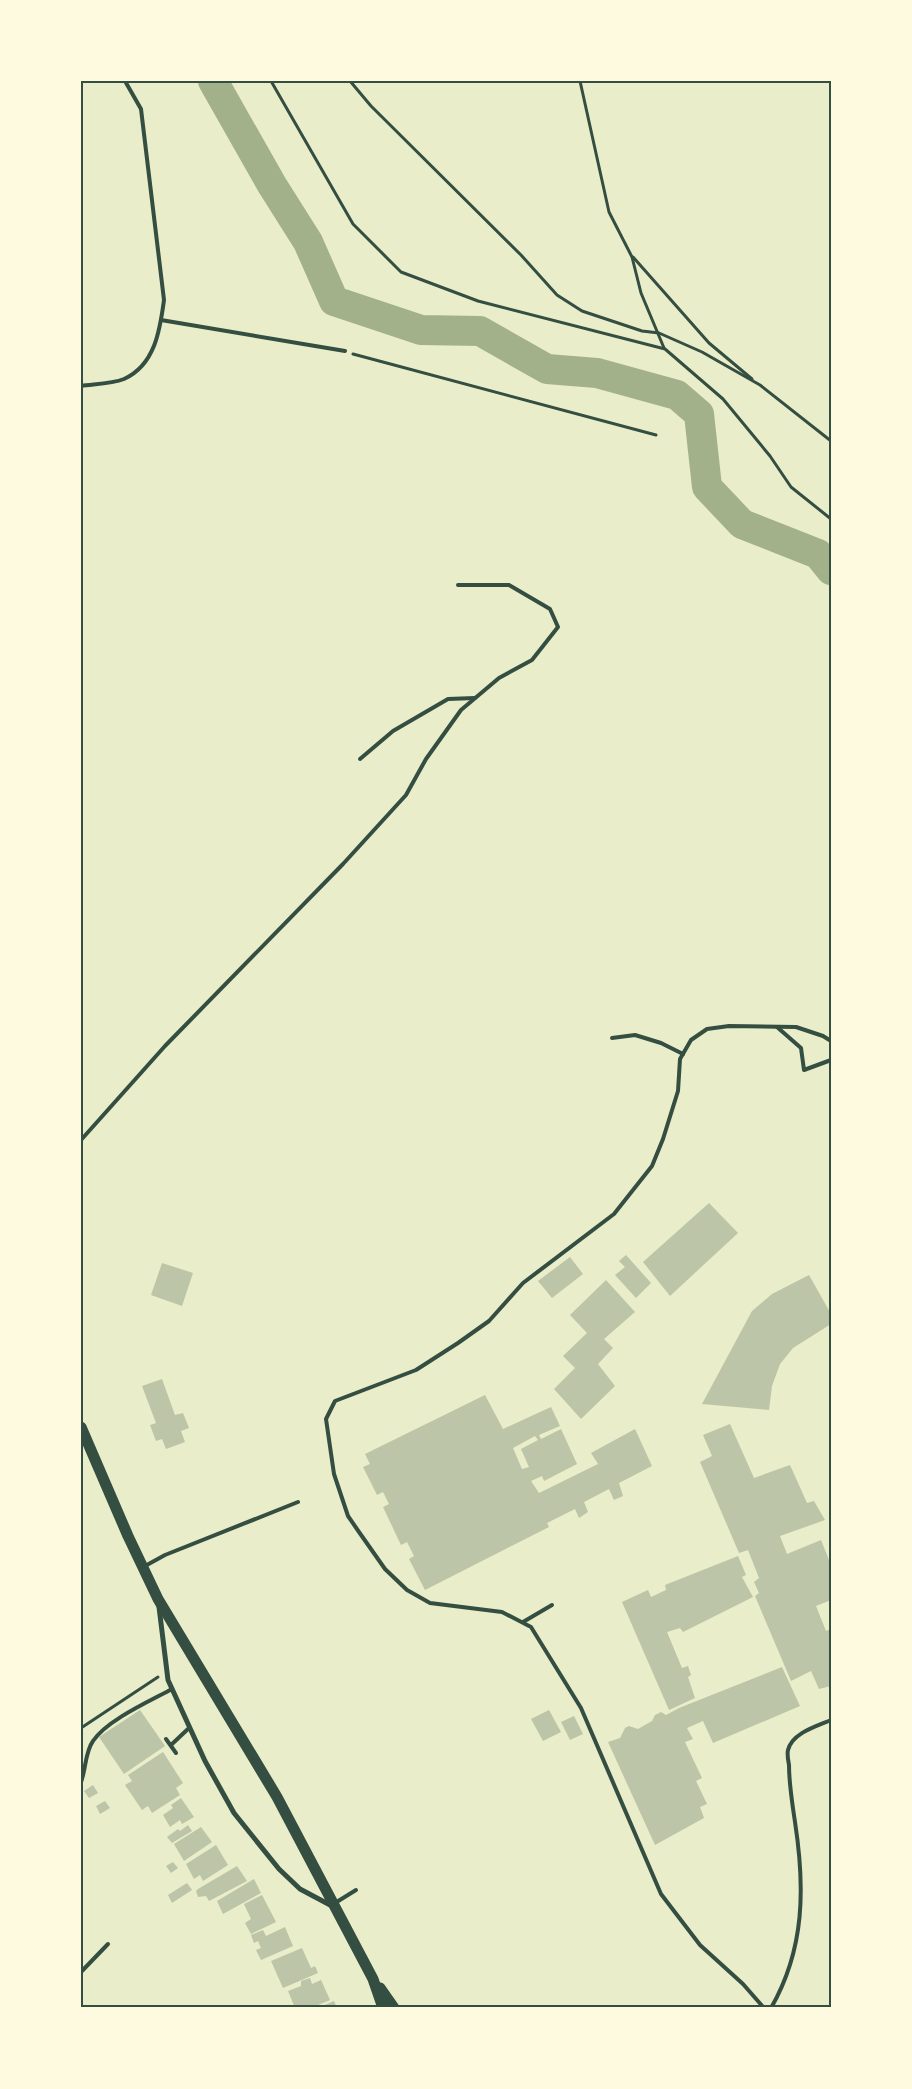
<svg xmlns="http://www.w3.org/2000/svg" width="912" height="2089" font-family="'Public Sans',sans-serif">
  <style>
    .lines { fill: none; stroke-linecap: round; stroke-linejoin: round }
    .river { stroke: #a3b18a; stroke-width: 30 }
    .building { fill: #bcc5a7; fill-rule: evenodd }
    .path { stroke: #344e41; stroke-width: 3 }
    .service { stroke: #344e41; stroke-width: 4 }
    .minor { stroke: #344e41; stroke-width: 5 }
    .primary { stroke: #344e41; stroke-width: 11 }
    .neatline { fill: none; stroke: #344e41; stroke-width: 2 }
  </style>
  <rect width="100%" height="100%" fill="#e9edc9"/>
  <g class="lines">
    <polyline class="river" points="213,81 272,185 308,242 334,301 421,330 480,331 547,369 597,373 677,395 699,414 707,487 742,524 818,554 831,570"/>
  </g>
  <g class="building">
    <polygon points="709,1203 738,1233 670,1296 643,1262"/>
    <polygon points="626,1255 651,1283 636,1298 615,1275 625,1267 619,1261"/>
    <polygon points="570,1257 583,1274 552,1298 538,1281"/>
    <polygon points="162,1263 193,1273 182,1306 151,1295"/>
    <polygon points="809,1275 831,1314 831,1324 793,1348 780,1364 772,1386 769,1410 702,1404 752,1311 772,1294"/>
    <polygon points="606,1280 635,1312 604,1339 613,1348 598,1364 615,1386 581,1419 554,1389 575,1368 563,1356 587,1333 570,1315"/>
    <polygon points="162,1379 175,1415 183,1413 189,1428 181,1431 185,1442 166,1449 162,1439 156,1441 150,1425 156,1423 142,1386"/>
    <path d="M 485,1395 L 503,1429 L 551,1407 L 560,1426 L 539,1435 L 541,1439 L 561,1429 L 577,1464 L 544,1481 L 542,1476 L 531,1481 L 539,1493 L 598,1464 L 591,1453 L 635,1429 L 652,1466 L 619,1483 L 623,1496 L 614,1500 L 609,1489 L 584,1502 L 588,1512 L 579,1518 L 575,1509 L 547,1523 L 549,1527 L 425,1590 L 409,1559 L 414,1556 L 407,1542 L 401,1545 L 383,1507 L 389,1504 L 383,1492 L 377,1495 L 363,1467 L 370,1464 L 365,1454 ZM 535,1436 L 538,1440 L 521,1449 L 529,1467 L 522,1469 L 513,1448 Z"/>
    <polygon points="730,1424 754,1478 790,1465 807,1503 814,1501 825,1520 780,1536 787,1554 821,1540 829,1560 831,1559 831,1600 816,1606 826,1631 831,1629 831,1686 819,1689 811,1671 791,1681 755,1596 759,1593 754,1582 759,1578 748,1550 739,1553 700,1462 712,1456 703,1435"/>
    <polygon points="738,1556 746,1575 742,1577 753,1597 683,1632 680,1628 667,1632 682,1668 688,1666 691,1675 688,1677 695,1698 669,1710 622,1602 648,1590 651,1597 666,1590 665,1585"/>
    <polygon points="782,1667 800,1706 713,1743 703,1721 687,1728 693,1739 685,1742 702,1778 696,1781 707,1804 700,1807 704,1818 655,1845 608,1742 620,1738 625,1728 629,1726 638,1729 652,1721 655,1715 661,1712 666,1715 679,1708"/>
    <polygon points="140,1710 165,1746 124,1774 99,1737"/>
    <polygon points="549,1710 561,1732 543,1741 531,1719"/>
    <polygon points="574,1716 583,1734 570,1740 561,1722"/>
    <polygon points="163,1752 183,1783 176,1788 180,1795 152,1813 148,1806 142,1810 125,1785 132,1781 128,1775"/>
    <polygon points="93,1785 98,1793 89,1798 84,1791"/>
    <polygon points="181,1798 194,1817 182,1824 180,1820 170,1827 163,1815 173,1808 171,1805"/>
    <polygon points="105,1801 110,1808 100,1814 96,1806"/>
    <polygon points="188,1825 192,1831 172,1843 167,1837 178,1829 180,1831"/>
    <polygon points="201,1827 212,1842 184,1861 174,1844"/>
    <polygon points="216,1845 228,1865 203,1881 200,1875 194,1879 186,1864"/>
    <polygon points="173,1862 178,1868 171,1873 166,1866"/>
    <polygon points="237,1866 247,1881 209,1901 206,1896 198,1897 196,1891 198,1889"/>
    <polygon points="254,1879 261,1893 223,1914 217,1901"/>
    <polygon points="187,1883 192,1890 172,1903 168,1895"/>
    <polygon points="262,1895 276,1922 251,1934 245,1923 251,1919 244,1904"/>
    <polygon points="285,1927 293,1946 261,1960 256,1950 261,1948 258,1941 254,1943 251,1935 263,1930 266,1936"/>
    <polygon points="302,1948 311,1968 315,1966 318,1973 283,1988 271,1961"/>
    <polygon points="310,1978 312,1984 321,1980 330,2000 311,2008 295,2008 288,1991 301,1986 301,1981"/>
    <polygon points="334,2001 337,2008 318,2008"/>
  </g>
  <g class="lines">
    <g class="path">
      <polyline points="271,81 353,224 401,272 478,301 665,349 723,399 770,456 791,487 831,519"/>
      <polyline points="350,81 371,106 521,255 557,295 582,311 642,331 659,333 702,352 760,385 831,441"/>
      <polyline points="580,81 609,212 632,257 641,293 664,348"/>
      <polyline points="633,257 709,343 752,379"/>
      <polyline points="353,354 656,435"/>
      <polyline points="81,1728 158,1677"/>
    </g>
    <g class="service">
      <polyline points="161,320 345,351"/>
      <path d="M 81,386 C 95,384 111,384 124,379 C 155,365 160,330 164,300 L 141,109 L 125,81"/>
      <polyline points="360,759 393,731 448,699 475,698"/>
      <polyline points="777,1027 801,1048 804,1070 831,1060"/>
      <polyline points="612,1038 635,1035 661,1043 683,1054"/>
      <polyline points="81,1140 165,1046 343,864 406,795 426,759 461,710 499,678 532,660 558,627 550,609 509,585 458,585"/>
      <polyline points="145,1566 165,1555 298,1502"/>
      <polyline points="523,1622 552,1605"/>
      <polyline points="166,1739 176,1753"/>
      <polyline points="171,1745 189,1728"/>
      <path d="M 81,1782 C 86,1769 85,1752 93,1741 C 107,1720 150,1701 172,1689"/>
      <polyline points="335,1903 356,1890"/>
      <polyline points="81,1972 108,1944"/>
      <polyline points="764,2008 743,1984 700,1945 661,1894 581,1708 531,1627 502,1612 430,1603 407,1590 385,1569 359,1532 348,1516 334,1474 326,1419 335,1401 416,1370 458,1343 489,1321 523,1283 614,1214 652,1166 663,1139 678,1091 680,1059 691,1040 707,1029 729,1026 796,1027 823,1036 831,1041"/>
      <path d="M 771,2008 C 805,1949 805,1887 795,1822 C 792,1802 789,1784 789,1765 C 788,1760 787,1754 788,1750 C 792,1733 817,1726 831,1720"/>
    </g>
    <polyline class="minor" points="159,1607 168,1680 205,1761 234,1813 279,1869 300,1889 332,1906"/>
    <g class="primary">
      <polyline points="81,1427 128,1536 158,1599 277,1797 373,1979 383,2008"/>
      <polyline points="380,1988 394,2008"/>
    </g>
  </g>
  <rect width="912" height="2089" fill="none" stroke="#fefae0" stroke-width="165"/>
  <rect x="82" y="82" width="748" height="1924" class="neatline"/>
</svg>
